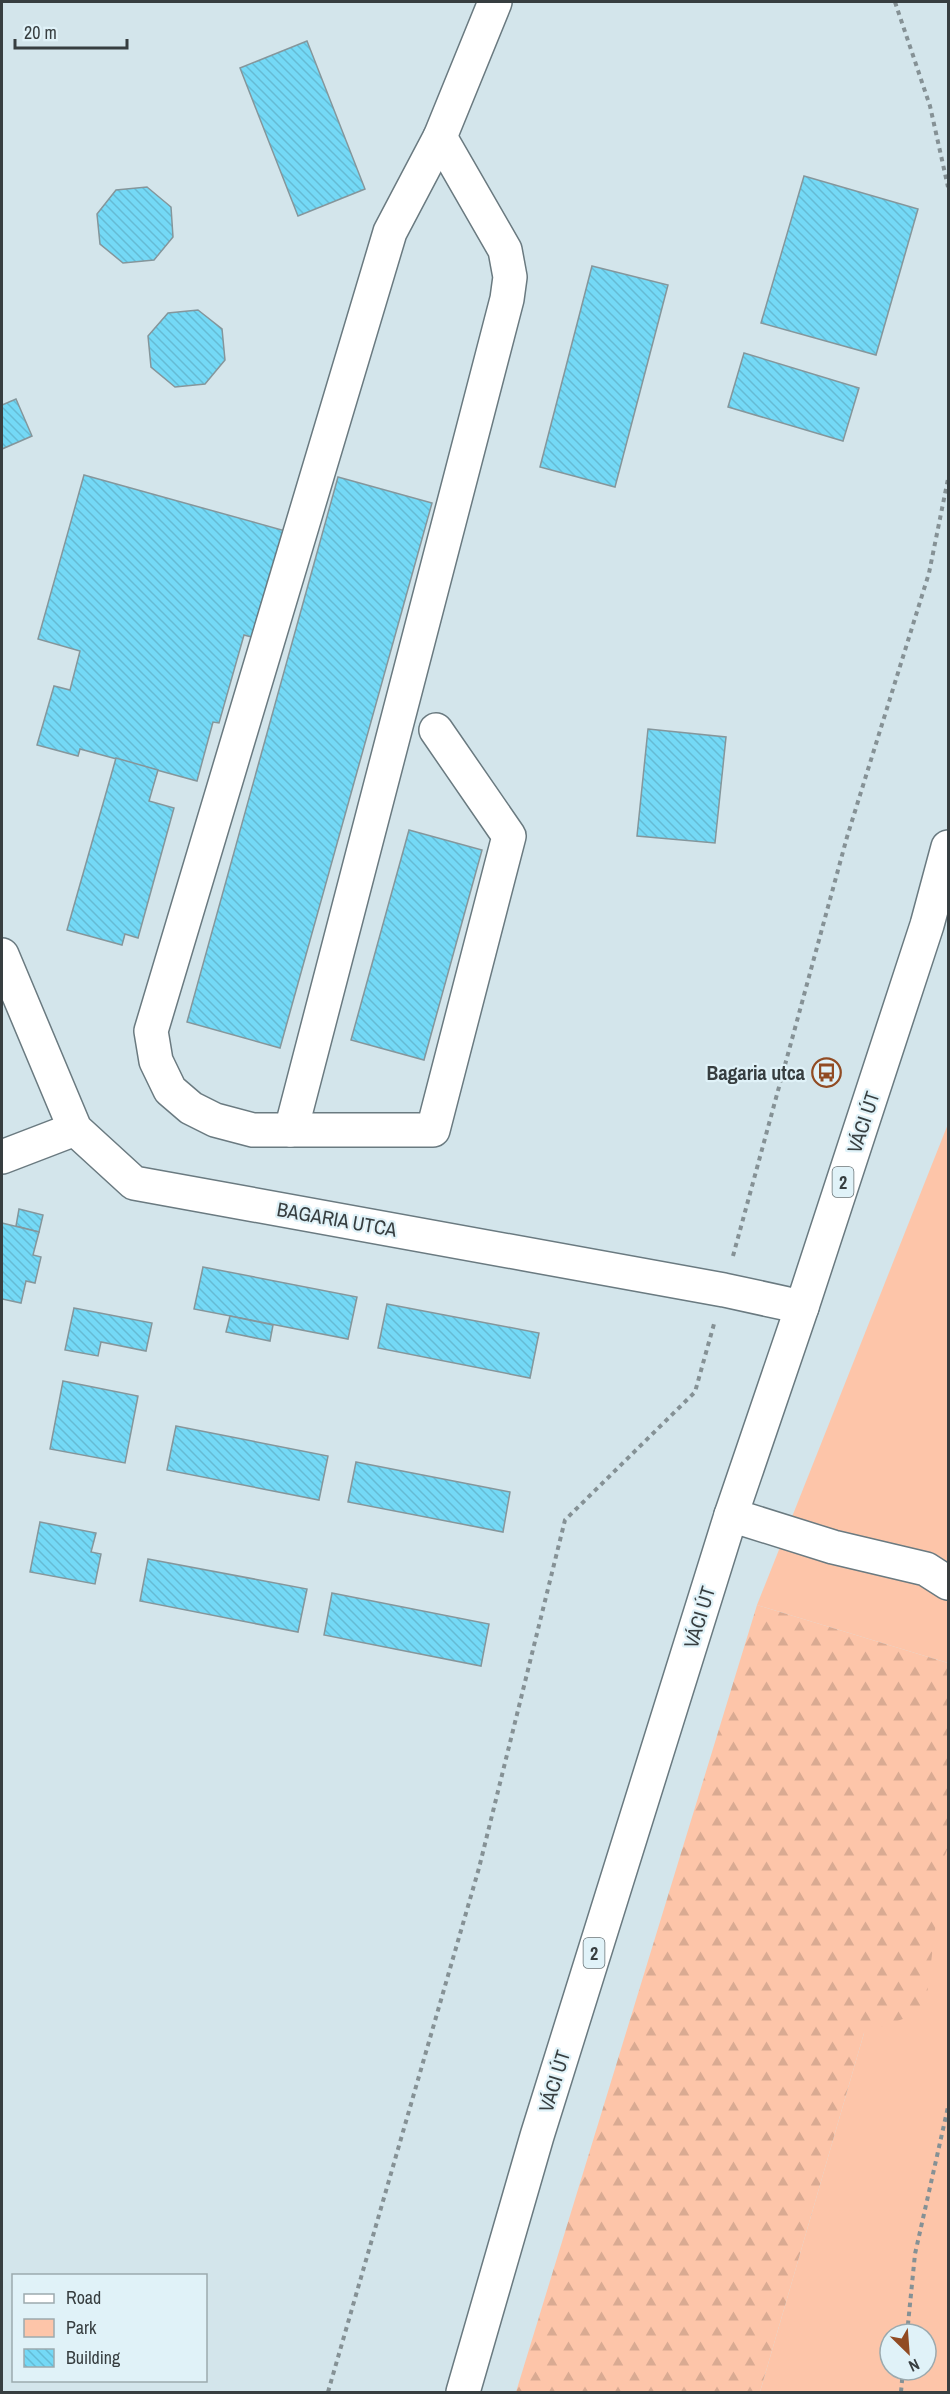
<svg xmlns="http://www.w3.org/2000/svg" width="950" height="2394" font-family="'Archivo Narrow',sans-serif">
  <style>
    .green { fill: #fdc5a9; fill-rule: evenodd }
    .forest { fill: url(#forest-firs) }
    .building { fill: url(#building-back-hatch); stroke: #85969b; stroke-width: 1.5 }
    .lines { fill: none; stroke-linecap: round; stroke-linejoin: round }
    .minor-casing { stroke: #6a7a80; stroke-width: 36 }
    .major-casing { stroke: #6a7a80; stroke-width: 36 }
    .path { stroke: #859195; stroke-width: 4; stroke-dasharray: 4.5 4.5; stroke-linecap: butt }
    .minor { stroke: #fff; stroke-width: 33 }
    .major { stroke: #fff; stroke-width: 33 }
    .labels { text-anchor: middle; dominant-baseline: central; stroke-width: 4.5; stroke-linejoin: round; paint-order: stroke }
    .shield { fill: #e0f2f8; stroke: #6a7477; stroke-width: 1.5 }
    .shield-label { font-size: 18px; font-weight: bold; fill: #373e40 }
    .poi-label { font-size: 20px; font-weight: bold; fill: #373e40; stroke: #e0f2f8; text-anchor: end }
    .street-label { font-size: 20px; fill: #373e40; stroke: #e0f2f8 }
  </style>
  <defs>
    <pattern id="forest-firs" width="22" height="20" patternUnits="userSpaceOnUse" patternTransform="scale(1.5)"><rect width="22" height="20" fill="#fdc5a9"/><path d="M5 1l3.5 6h-7zM16 11l3.5 6h-7z" fill="#d9aa92"/></pattern>
    <pattern id="building-back-hatch" width="6" height="6" patternUnits="userSpaceOnUse" patternTransform="scale(1.5)"><rect width="6" height="6" fill="#74d9f6"/><path d="M-1 5l2 2M0 0l6 6M5-1l2 2" fill="none" stroke="#65bbd4"/></pattern>
  </defs>
  <rect width="100%" height="100%" fill="#d3e5eb"/>
  <g class="green">
    <polygon points="948,1124 948,1663 757,1605"/>
    <path d="M 948,1847 L 948,2392 L 760,2392 L 864,2033 ZM 890,2334 L 926,2334 L 926,2370 L 890,2370 Z"/>
  </g>
  <polygon class="forest" points="757,1605 948,1663 948,1847 944,1858 925,2011 864,2033 760,2392 516,2392"/>
  <g class="building">
    <polygon points="307,41 365,189 298,216 240,68"/>
    <polygon points="804,176 918,209 876,355 761,323"/>
    <polygon points="147,187 171,207 173,237 154,260 123,263 100,244 97,214 116,190"/>
    <polygon points="592,266 668,285 615,487 540,467"/>
    <polygon points="198,310 222,329 225,360 205,384 175,387 151,367 148,336 168,313"/>
    <polygon points="744,353 859,388 843,441 728,407"/>
    <polygon points="16,399 32,436 2,449 2,405"/>
    <polygon points="84,475 289,532 259,639 244,635 219,723 213,722 197,781 80,749 78,756 37,745 54,686 70,690 80,651 38,639"/>
    <polygon points="338,477 432,503 280,1048 187,1022"/>
    <polygon points="648,729 726,737 715,843 637,836"/>
    <polygon points="116,758 158,770 149,801 174,808 138,938 125,934 122,945 67,930"/>
    <polygon points="409,830 482,850 424,1060 351,1040"/>
    <polygon points="19,1209 43,1215 39,1232 16,1226"/>
    <polygon points="2,1223 39,1232 33,1255 41,1257 35,1283 26,1281 21,1303 2,1299"/>
    <polygon points="203,1267 357,1297 348,1339 194,1309"/>
    <polygon points="387,1304 539,1333 530,1378 378,1348"/>
    <polygon points="74,1308 152,1323 146,1351 101,1342 98,1356 65,1350"/>
    <polygon points="230,1316 273,1325 270,1341 226,1332"/>
    <polygon points="63,1381 138,1396 125,1463 50,1449"/>
    <polygon points="176,1426 328,1456 319,1500 167,1470"/>
    <polygon points="356,1462 510,1492 503,1532 348,1502"/>
    <polygon points="40,1522 96,1533 91,1552 101,1554 95,1584 30,1572"/>
    <polygon points="148,1559 307,1589 298,1632 140,1601"/>
    <polygon points="332,1593 489,1624 481,1666 324,1635"/>
  </g>
  <g class="lines">
    <defs>
      <g id="minor">
        <polyline points="436,730 509,836 433,1130 253,1130 215,1120 191,1108 170,1090 156,1061 151,1031 390,232 440,137 495,2"/>
        <polyline points="2,955 75,1129 134,1183 724,1290 802,1307"/>
        <polyline points="291,1130 507,299 510,277 505,250 440,137"/>
        <polyline points="2,1157 75,1129"/>
        <polyline points="731,1515 833,1547 926,1569 948,1583"/>
      </g>
      <polyline id="major" points="463,2392 537,2136 731,1515 802,1307 927,925 948,847"/>
    </defs>
    <use href="#minor" class="minor-casing"/>
    <use href="#major" class="major-casing"/>
    <g class="path">
      <polyline points="895,2 930,106 948,187"/>
      <polyline points="733,1256 847,837 929,573 948,479"/>
      <polyline points="907,2334 915,2254 948,2107"/>
      <polyline points="328,2392 479,1868 565,1520 695,1392 714,1324"/>
      <polyline points="901,2392 903,2370"/>
    </g>
    <use href="#minor" class="minor"/>
    <use href="#major" class="major"/>
  </g>
  <defs>
    <symbol id="bus-ring" viewBox="-11 -11 22 22"><circle r="9.5" fill="#e0f2f8" stroke="#914b23" stroke-width="1.5"/><path d="M-5-6H5V4H4V6H2V4H-2V6H-4V4H-5ZM-3.5-4V0h7V-4ZM-3.5 1.2v1.5H-2V1.2ZM2 1.2v1.5H3.5V1.2Z" fill="#914b23"/></symbol>
  </defs>
  <g fill-rule="evenodd">
    <use href="#bus-ring" x="810" y="1056" width="33" height="33"/>
  </g>
  <g class="labels">
    <g class="shield">
      <rect x="832.5" y="1167" width="21" height="30" rx="4.5"/>
      <rect x="583.5" y="1938" width="21" height="30" rx="4.5"/>
    </g>
    <g class="shield-label">
      <text x="843" y="1182">2</text>
      <text x="594" y="1953">2</text>
    </g>
    <g class="poi-label">
      <text x="805" y="1072">Bagaria utca</text>
    </g>
    <g class="street-label">
      <text transform="translate(863 1122) rotate(-72)">VÁCI ÚT</text>
      <text transform="translate(337 1219) rotate(10)">BAGARIA UTCA</text>
      <text transform="translate(699 1617) rotate(-73)">VÁCI ÚT</text>
      <text transform="translate(554 2081) rotate(-73)">VÁCI ÚT</text>
    </g>
  </g>
  <rect width="950" height="2394" fill="none" stroke="#373e40" stroke-width="6"/>
  <rect x="12" y="2274" width="195" height="108" fill="#e0f2f8" stroke="#9caaae" stroke-width="1.5"/>
  <rect x="24" y="2294" width="30" height="9" fill="#ffffff" stroke="#9caaae" stroke-width="1.5"/>
  <text x="66" y="2304" font-size="18" fill="#373e40">Road</text>
  <rect x="24" y="2319" width="30" height="18" fill="#fdc5a9" stroke="#9caaae" stroke-width="1.5"/>
  <text x="66" y="2334" font-size="18" fill="#373e40">Park</text>
  <rect x="24" y="2349" width="30" height="18" fill="url(#building-back-hatch)" stroke="#9caaae" stroke-width="1.5"/>
  <text x="66" y="2364" font-size="18" fill="#373e40">Building</text>
  <g transform="translate(908 2352) rotate(155)"><circle r="28" fill="#e0f2f8" stroke="#9caaae" stroke-width="1.5"/>
  <path d="M0-4.5L10 22L0 15L-10 22Z" fill="#914b23"/>
  <text y="-9" font-size="16" font-weight="bold" text-anchor="middle" fill="#373e40">N</text>
  </g>
  <path d="M15 39v9h112v-9" fill="none" stroke="#373e40" stroke-width="3"/>
  <text x="24" y="39" font-size="18" fill="#373e40" stroke="#e0f2f8" stroke-width="4.5" paint-order="stroke">20 m</text>
</svg>
